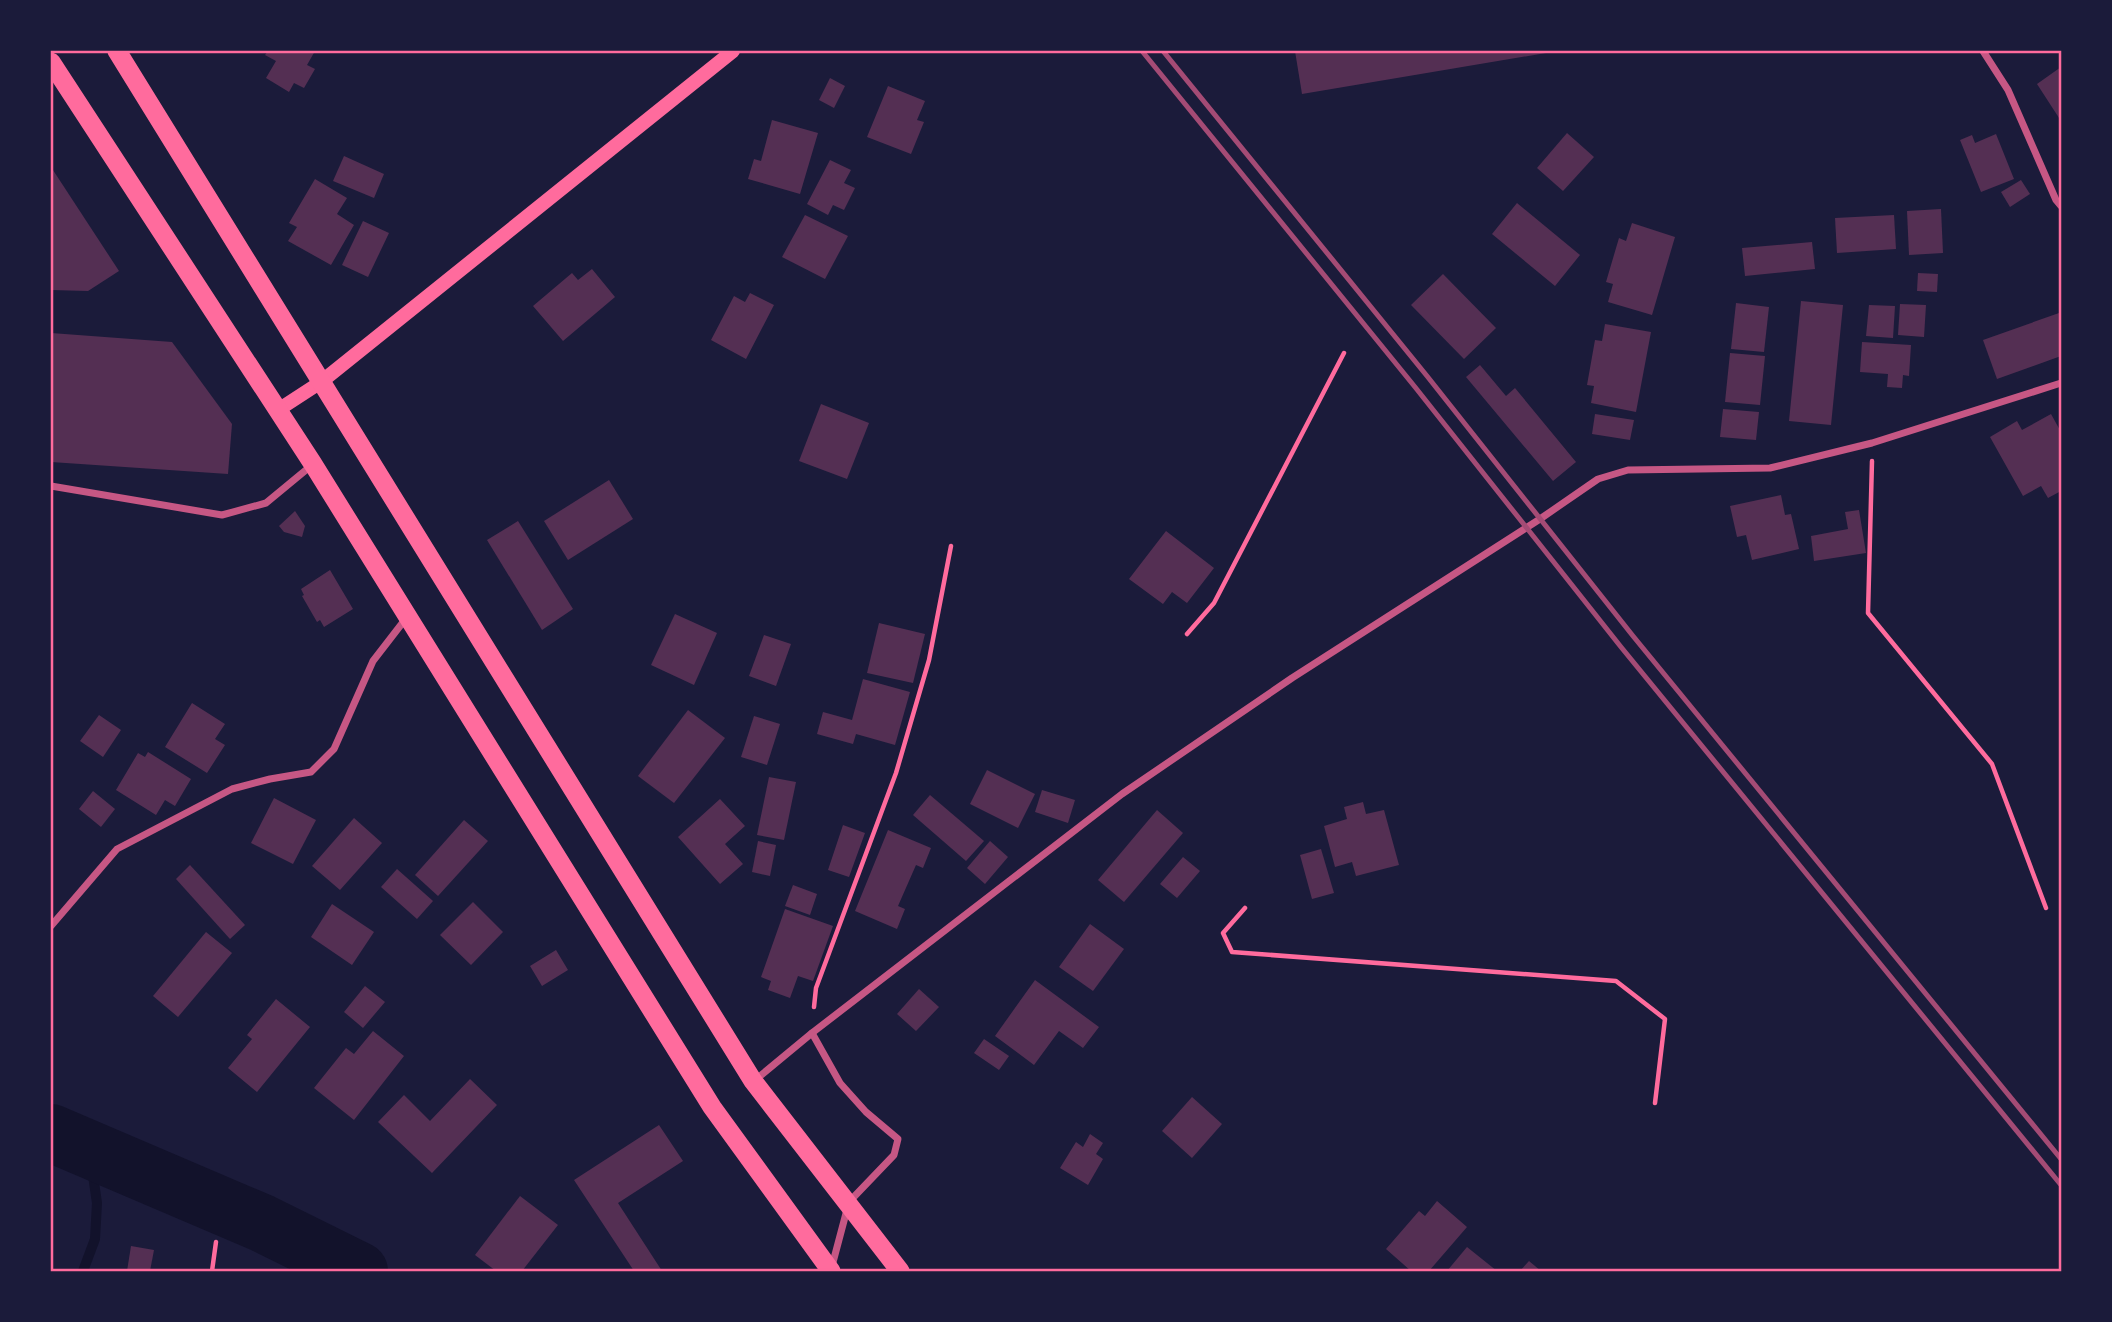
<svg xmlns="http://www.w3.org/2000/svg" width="2112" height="1322" font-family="Literata,serif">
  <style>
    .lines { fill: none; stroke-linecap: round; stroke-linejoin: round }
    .stream { stroke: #12122b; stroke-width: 10 }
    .river { stroke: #12122b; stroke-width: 58 }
    .building { fill: #542f53 }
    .path { stroke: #ff6b9d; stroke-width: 4.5 }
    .minor { stroke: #c65784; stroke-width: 7 }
    .secondary { stroke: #ff6b9d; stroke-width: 14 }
    .trunk { stroke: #ff6b9d; stroke-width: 19 }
    .rail { stroke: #a44b75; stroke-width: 5 }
    .neatline { fill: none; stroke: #ff6b9d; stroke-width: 2.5 }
  </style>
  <rect width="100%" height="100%" fill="#1b1b3a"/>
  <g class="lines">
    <polyline class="stream" points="83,1271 95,1239 97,1203 89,1148"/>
    <polyline class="river" points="51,1133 262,1223 359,1271"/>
  </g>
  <g class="building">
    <polygon points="268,51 315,51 307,65 315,69 304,88 294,83 289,92 266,78 276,61 265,55"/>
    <polygon points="1295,51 1552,51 1552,52 1302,94"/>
    <polygon points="2061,67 2061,121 2037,84"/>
    <polygon points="830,78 845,86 834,108 819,100"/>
    <polygon points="888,86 925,101 917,120 924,122 911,154 867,137"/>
    <polygon points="772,120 818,133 800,194 748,179 754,159 761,161"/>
    <polygon points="1567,133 1594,157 1563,191 1537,168"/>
    <polygon points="1996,134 2014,179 1981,192 1960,140 1972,135 1975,143"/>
    <polygon points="344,156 384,174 374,198 333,181"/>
    <polygon points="830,160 851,170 844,183 855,188 844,210 833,205 828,215 807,204"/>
    <polygon points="51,167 119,271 88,291 51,290"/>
    <polygon points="315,179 347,198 337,214 354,225 331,265 288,241 297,227 289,223"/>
    <polygon points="2021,180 2030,194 2010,207 2001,192"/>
    <polygon points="1517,203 1580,255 1555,286 1492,234"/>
    <polygon points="1941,209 1943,253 1909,255 1907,211"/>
    <polygon points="805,215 848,236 825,279 782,257"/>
    <polygon points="1894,215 1896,249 1837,253 1835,218"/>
    <polygon points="363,221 389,233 368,277 342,265"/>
    <polygon points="1632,223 1675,237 1652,315 1608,302 1613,284 1606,282 1619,238 1626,241"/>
    <polygon points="1812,242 1815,269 1745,276 1742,248"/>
    <polygon points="592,269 615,297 563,341 533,306 572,273 578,280"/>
    <polygon points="1918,273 1938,274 1937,292 1917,291"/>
    <polygon points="1443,274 1496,328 1464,359 1411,305"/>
    <polygon points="750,293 774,305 746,359 711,340 734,296 745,302"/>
    <polygon points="1801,301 1843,305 1831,425 1789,421"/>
    <polygon points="1736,303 1769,307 1764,352 1731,349"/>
    <polygon points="1900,304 1926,305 1924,337 1898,335"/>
    <polygon points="1869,305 1895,306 1893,338 1866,336"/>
    <polygon points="2059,313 2061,320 2061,356 1997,379 1983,340"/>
    <polygon points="1605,324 1651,332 1636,412 1591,403 1594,386 1587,385 1595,340 1602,341"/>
    <polygon points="51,333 172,342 232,424 228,474 51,462"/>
    <polygon points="1862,342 1911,345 1909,376 1903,375 1902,388 1887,387 1888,374 1860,372"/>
    <polygon points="1730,353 1765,356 1760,405 1725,402"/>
    <polygon points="1480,365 1506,396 1515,388 1576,462 1553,481 1466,377"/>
    <polygon points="821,404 869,423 847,479 799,461"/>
    <polygon points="1723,409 1759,412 1756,440 1720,437"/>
    <polygon points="1595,414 1634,420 1630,440 1592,434"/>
    <polygon points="2051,414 2061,432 2061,491 2048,498 2041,486 2023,496 1990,437 2017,421 2022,430"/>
    <polygon points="609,480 633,519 568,560 544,521"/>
    <polygon points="1781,495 1785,515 1791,514 1799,549 1752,560 1746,535 1737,537 1730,506"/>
    <polygon points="1859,510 1866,553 1814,561 1811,536 1848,529 1845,512"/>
    <polygon points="295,511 305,526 302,537 284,532 279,526"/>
    <polygon points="518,521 573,609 542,630 487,540"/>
    <polygon points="1166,531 1214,568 1187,603 1172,592 1163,604 1129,579"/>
    <polygon points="330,570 353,609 324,627 320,620 317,622 302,596 304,595 301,589"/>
    <polygon points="675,614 717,633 694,685 651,665"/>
    <polygon points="879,623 925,634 913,683 867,673"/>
    <polygon points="764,635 791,644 776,686 749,676"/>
    <polygon points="863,679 910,692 895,745 856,734 853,744 817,734 823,712 852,720"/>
    <polygon points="192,703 225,724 215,739 225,745 207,773 165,747"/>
    <polygon points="688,710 725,738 674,803 638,776"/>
    <polygon points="99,715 121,730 103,757 80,741"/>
    <polygon points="754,716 780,724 767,765 741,757"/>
    <polygon points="148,752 191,779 175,806 165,800 156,815 116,790 138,753 145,757"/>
    <polygon points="987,770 1035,794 1018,828 970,804"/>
    <polygon points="769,777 796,782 784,840 757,835"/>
    <polygon points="1042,790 1075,800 1068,823 1035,812"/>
    <polygon points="93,791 115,809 101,827 79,809"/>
    <polygon points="930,795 984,841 966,861 913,815"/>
    <polygon points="274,798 316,820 293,864 251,843"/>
    <polygon points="720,799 745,826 725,844 743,864 720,884 678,837"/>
    <polygon points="1363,802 1366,814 1384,810 1399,865 1356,876 1352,862 1335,867 1324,826 1347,819 1344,807"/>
    <polygon points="1157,810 1183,833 1124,902 1098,880"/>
    <polygon points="354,818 382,843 340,890 312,866"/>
    <polygon points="464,820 488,841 438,896 415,875"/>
    <polygon points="843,825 865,833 849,877 828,870"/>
    <polygon points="888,830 931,848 923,868 916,865 898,906 905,909 897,929 855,911"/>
    <polygon points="758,841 776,845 770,876 752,872"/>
    <polygon points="990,841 1008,857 985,884 967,868"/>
    <polygon points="1321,849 1334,893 1312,899 1300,855"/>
    <polygon points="1183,857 1200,871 1177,898 1160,884"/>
    <polygon points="190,865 245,925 230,939 176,879"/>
    <polygon points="397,869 433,901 417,919 381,887"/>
    <polygon points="793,885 817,894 810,915 785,906"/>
    <polygon points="473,902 503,932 471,965 440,935"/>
    <polygon points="332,904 374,932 352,965 311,937"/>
    <polygon points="785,909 833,926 813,981 798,976 790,998 768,990 771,981 761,977"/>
    <polygon points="1090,924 1124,949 1093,991 1059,967"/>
    <polygon points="206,932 232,953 178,1017 153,996"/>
    <polygon points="556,950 568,970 542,986 530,966"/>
    <polygon points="1035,980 1099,1027 1083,1048 1059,1031 1034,1065 995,1036"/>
    <polygon points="365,986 385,1002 363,1028 344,1012"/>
    <polygon points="919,989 939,1007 916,1031 897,1014"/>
    <polygon points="276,999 310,1027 257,1092 228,1068 252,1039 247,1035"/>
    <polygon points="373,1031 404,1056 354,1120 314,1088 346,1048 354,1054"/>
    <polygon points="984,1039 1009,1056 999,1070 974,1053"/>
    <polygon points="470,1079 497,1105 432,1173 378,1122 404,1095 430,1121"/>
    <polygon points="1192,1097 1222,1124 1192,1158 1162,1131"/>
    <polygon points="659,1125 683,1161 618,1203 662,1271 634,1271 574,1180"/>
    <polygon points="1090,1134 1103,1143 1096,1154 1103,1159 1088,1185 1060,1168 1076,1142 1083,1147"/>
    <polygon points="520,1196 558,1225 522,1271 496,1271 475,1255"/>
    <polygon points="1437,1201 1467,1227 1429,1271 1411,1271 1386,1249 1419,1211 1425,1216"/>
    <polygon points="131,1246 154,1250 150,1271 127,1271"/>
    <polygon points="1467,1247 1497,1271 1447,1271"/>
    <polygon points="1529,1261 1541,1271 1520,1271"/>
  </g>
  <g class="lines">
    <g class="path">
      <polyline points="1872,461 1868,613 1992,764 2046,908"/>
      <polyline points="1187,634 1214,603 1344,353"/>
      <polyline points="1245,908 1223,933 1232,952 1616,981 1665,1019 1655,1103"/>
      <polyline points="814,1007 816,988 896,773 929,660 951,546"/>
      <polyline points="212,1271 216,1242"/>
    </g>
    <g class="minor">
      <polyline points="1983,51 2008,90 2056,200 2061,206"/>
      <polyline points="51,486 222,515 266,503 312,465"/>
      <polyline points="51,926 117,849 232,789 270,779 311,772 334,749 373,661 407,617"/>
      <polyline points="812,1033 840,1083 866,1112 898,1139 894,1155 849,1202 832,1266"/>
      <polyline points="754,1081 812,1033 1122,794 1292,678 1540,519 1598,479 1628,470 1770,468 1872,443 2061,383"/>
    </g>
    <polyline class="secondary" points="278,410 321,382 733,51"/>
    <g class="trunk">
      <polyline points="117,51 753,1081 900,1271"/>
      <polyline points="51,62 313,464 712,1107 831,1271"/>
    </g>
    <g class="rail">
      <polyline points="1142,51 1415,387 1621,647 2061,1185"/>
      <polyline points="1163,51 1427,376 1633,636 2061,1159"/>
    </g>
  </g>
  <rect width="2112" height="1322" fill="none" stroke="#1b1b3a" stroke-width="105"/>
  <rect x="52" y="52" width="2008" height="1218" class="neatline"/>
</svg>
